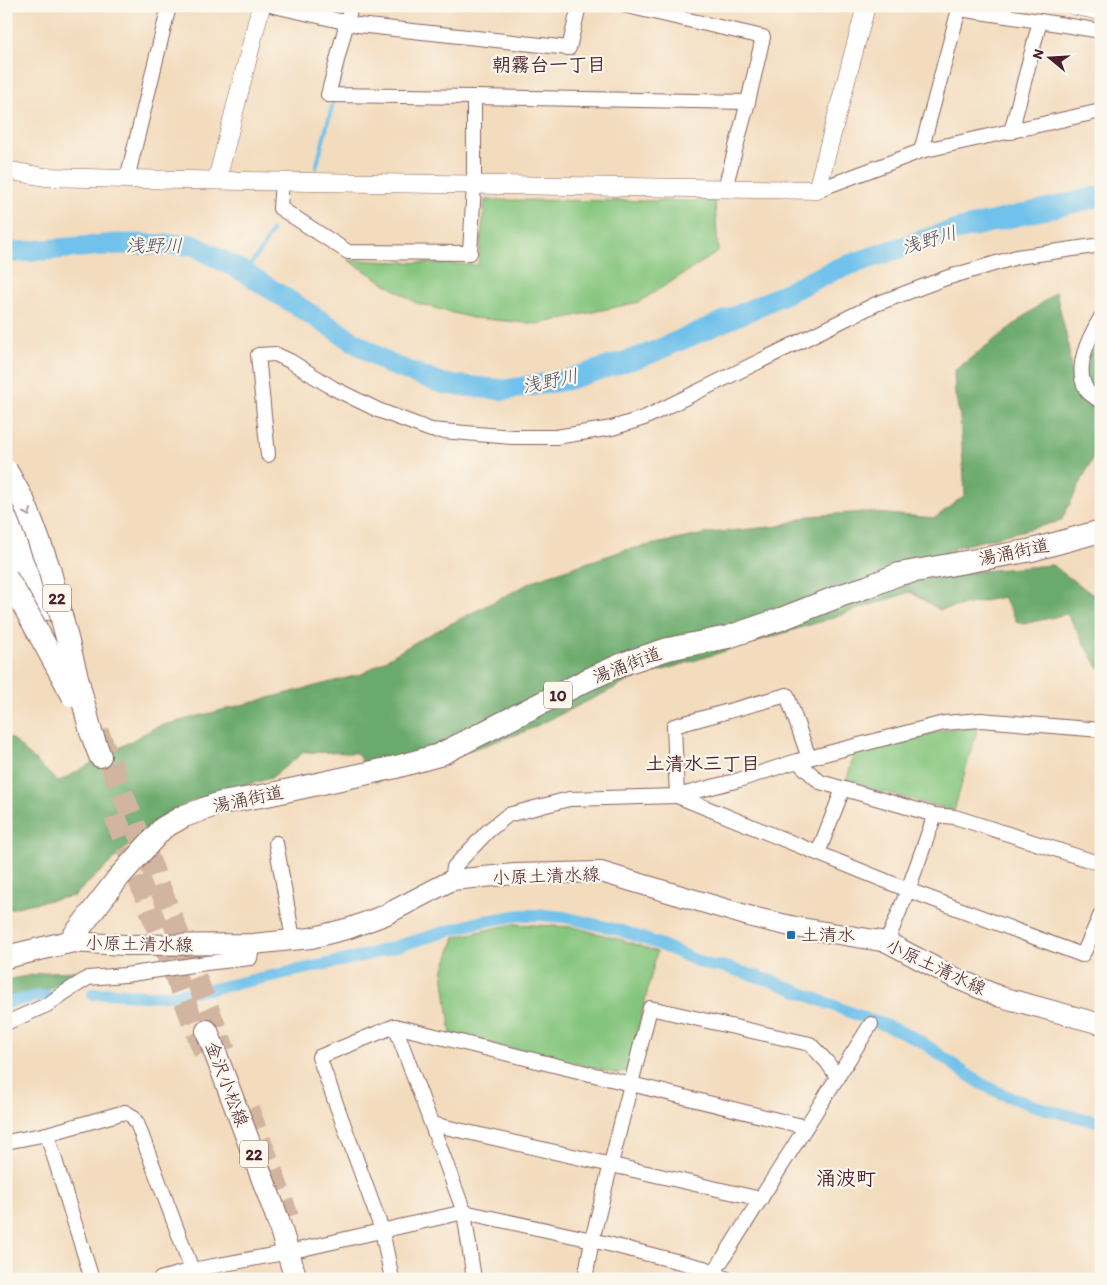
<svg xmlns="http://www.w3.org/2000/svg" width="1107" height="1285" font-family="Itim,'Klee One',sans-serif">
  <style>
    .green { fill: #84c57d; stroke: #677254 }
    .forest { fill: #6baa6c; stroke: #5a644c }
    .lines { fill: none; stroke-linecap: round; stroke-linejoin: round }
    .stream { stroke: #6fc1eb; stroke-width: 4 }
    .canal { stroke: #6fc1eb; stroke-width: 12 }
    .river { stroke: #6fc1eb; stroke-width: 21 }
    .primary-tunnel { stroke: #d1b5a0; stroke-width: 22; stroke-dasharray: 22 11; stroke-linecap: butt }
    .minor-casing { stroke: #85615e; stroke-width: 16 }
    .tertiary-casing { stroke: #85615e; stroke-width: 19 }
    .secondary-casing { stroke: #85615e; stroke-width: 22 }
    .primary-casing { stroke: #85615e; stroke-width: 24 }
    .minor { stroke: #fff; stroke-width: 14 }
    .tertiary { stroke: #fff; stroke-width: 18 }
    .secondary { stroke: #fff; stroke-width: 20 }
    .primary { stroke: #fff; stroke-width: 22 }
    .primary-bridge-casing { stroke: #85615e; stroke-width: 24; stroke-linecap: butt }
    .primary-bridge { stroke: #fff; stroke-width: 22 }
    .oneway { stroke: #ae9aa0 }
    .poi-dot { fill: #1f6fb2; stroke: #fbf7ec; stroke-width: 2 }
    .labels { text-anchor: middle; dominant-baseline: central; stroke-width: 4.5; stroke-linejoin: round; paint-order: stroke }
    .shield { fill: #fbf7ec; stroke: #7f6065; stroke-width: 1 }
    .shield-label { font-size: 16px; font-weight: bold; fill: #4a1f2b }
    .street-label { font-size: 18px; fill: #4a1f2b; stroke: #fbf7ec }
    .poi-label { font-size: 18px; fill: #4a1f2b; stroke: #fbf7ec; text-anchor: start }
    .neighbourhood-label { font-size: 19px; font-weight: bold; fill: #4a1f2b; stroke: #fbf7ec }
    .water-label { font-size: 19px; font-style: italic; fill: #555065; stroke: #fbf7ec }
    .quarter-label { font-size: 20px; font-weight: bold; fill: #4a1f2b; stroke: #fbf7ec }
  </style>
  <rect width="100%" height="100%" fill="#fbf7ec"/>
  <filter id="ink" filterUnits="userSpaceOnUse"><feTurbulence type="fractalNoise" baseFrequency=".02" numOctaves="2"/><feDisplacementMap in="SourceGraphic" scale="10" xChannelSelector="R" yChannelSelector="G"/><feConvolveMatrix kernelMatrix="1 2 1 2 8 2 1 2 1" color-interpolation-filters="sRGB"/></filter>
  <filter id="wash" filterUnits="userSpaceOnUse"><feTurbulence type="fractalNoise" baseFrequency=".0096" numOctaves="4" result="noise"/><feDisplacementMap in="SourceGraphic" scale="20" xChannelSelector="R" yChannelSelector="G"/><feGaussianBlur stdDeviation="1.12" result="paint"/><feColorMatrix in="noise" values="0 0 0 0 0 0 0 0 0 0 0 0 0 0 0 0 0 1.4 0 .05"/><feComposite in="paint" operator="in"/></filter>
  <g filter="url(#wash)">
    <rect width="100%" height="100%" fill="#f3dbbd"/>
    <g class="green">
      <polygon points="485,200 715,201 718,252 639,302 538,324 472,318 416,303 348,260 478,265"/>
      <polygon points="978,727 954,811 846,782 854,753 948,729"/>
      <polygon points="514,924 573,927 622,940 657,952 628,1070 619,1074 451,1034 443,972 455,937"/>
    </g>
    <g class="forest">
      <polygon points="1056,292 1068,343 1072,379 1101,336 1101,452 1094,456 1061,521 953,548 959,573 1052,565 1092,594 1101,590 1101,668 1098,667 1067,614 1024,624 1017,622 1003,597 940,610 910,592 813,624 631,680 524,732 375,782 357,753 304,752 271,778 194,800 159,818 74,896 29,904 6,910 6,739 10,737 58,782 156,727 362,674 419,640 538,579 625,550 710,533 780,526 809,516 864,512 935,518 965,495 960,417 955,394 954,371"/>
      <polygon points="77,971 60,984 6,1007 6,980 48,972"/>
    </g>
    <g class="lines">
      <g class="stream">
        <polyline points="356,14 358,6"/>
        <polyline points="338,85 351,35"/>
        <polyline points="316,168 333,103"/>
        <polyline points="244,272 261,251 272,231"/>
      </g>
      <g class="canal">
        <polyline points="93,994 113,993 144,996 166,995 216,988 363,956 479,922 521,915 542,915 564,917 619,930 659,944 702,963 713,966 722,966 772,981 867,1019"/>
        <polyline points="6,1003 33,997 50,996"/>
        <path d="M 871,1020 C 887,1026 905,1032 920,1041 C 942,1055 961,1072 984,1085 C 1020,1104 1060,1114 1101,1122"/>
      </g>
      <polyline class="river" points="6,253 118,244 193,245 244,272 389,364 444,384 505,390 566,380 646,355 748,311 837,269 944,233 1101,196"/>
    </g>
  </g>
  <g filter="url(#ink)">
    <g class="lines">
      <g class="primary-tunnel">
        <polyline points="98,732 225,1051"/>
        <polyline points="115,816 206,1057"/>
        <polyline points="248,1109 270,1165 288,1217"/>
      </g>
      <defs>
        <g id="minor">
          <polyline points="274,6 358,25 569,48 579,6"/>
          <polyline points="351,6 328,95 474,97 748,102"/>
          <polyline points="627,6 763,37 748,102 725,188"/>
          <polyline points="1011,132 1040,21"/>
          <polyline points="921,151 959,9 1040,21 1101,31"/>
          <polyline points="127,179 169,6"/>
          <polyline points="282,182 280,208 348,252 470,253 474,185 474,97"/>
          <polyline points="817,190 921,151 1101,111"/>
          <path d="M 1101,317 C 1089,337 1072,370 1088,392 C 1090,394 1095,397 1097,399 L 1101,398"/>
          <polyline points="268,455 258,355 275,354 290,361 333,388 378,410 431,430 512,437 556,437 612,428 644,418 876,304 946,278 1017,257 1101,245"/>
          <polyline points="797,761 820,782 935,815 955,817 1101,864"/>
          <polyline points="677,796 908,890 1082,955 1085,950 1101,914"/>
          <polyline points="677,796 674,726 787,695 809,758"/>
          <polyline points="276,843 293,939"/>
          <polyline points="818,853 843,789"/>
          <polyline points="452,880 454,867 488,831 508,815 569,799 677,796 739,780 797,761 944,723 981,720 1101,730"/>
          <polyline points="887,942 908,890 935,815"/>
          <polyline points="6,1023 47,1005 64,993 88,978 125,975 206,963 250,958 253,944"/>
          <polyline points="395,1026 464,1212 474,1279"/>
          <polyline points="432,1124 761,1199"/>
          <polyline points="47,1134 92,1279"/>
          <polyline points="6,1142 47,1134 125,1112 132,1116 137,1123 192,1270 192,1278"/>
          <polyline points="160,1279 192,1270 289,1252 464,1212 592,1240 704,1268 727,1279"/>
          <polyline points="392,1279 382,1230 319,1057 395,1026 806,1127"/>
          <polyline points="585,1279 592,1240 650,1008 810,1044 827,1062 838,1078"/>
          <polyline points="710,1279 871,1024"/>
        </g>
        <g id="tertiary">
          <polyline points="1076,6 1101,11"/>
          <polyline points="6,170 45,177 127,179 817,190 866,6"/>
          <polyline points="217,180 261,6"/>
        </g>
        <polyline id="secondary" points="69,942 125,945 253,944 311,938 350,928 385,915 452,880 515,874 601,872 752,917 795,927 887,942 953,977 1001,997 1101,1024"/>
        <g id="primary">
          <polyline points="6,511 37,572 52,610"/>
          <polyline points="6,548 22,580 37,614"/>
          <polyline points="91,732 100,756"/>
          <polyline points="6,957 69,942 119,877 163,828 184,816 221,803 267,795 396,767 439,755 587,680 625,663 668,649 728,637 781,619 842,595 867,587 899,574 1032,550 1101,531"/>
          <polyline points="207,1031 277,1217 296,1279"/>
        </g>
      </defs>
      <use href="#minor" class="minor-casing"/>
      <use href="#tertiary" class="tertiary-casing"/>
      <use href="#secondary" class="secondary-casing"/>
      <use href="#primary" class="primary-casing"/>
      <use href="#minor" class="minor"/>
      <use href="#tertiary" class="tertiary"/>
      <use href="#secondary" class="secondary"/>
      <use href="#primary" class="primary"/>
      <defs>
        <g id="primary-bridge">
          <polyline points="6,470 24,502 32,522 49,568 91,732"/>
          <polyline points="6,577 26,610 73,696"/>
        </g>
      </defs>
      <use href="#primary-bridge" class="primary-bridge-casing"/>
      <use href="#primary-bridge" class="primary-bridge"/>
    </g>
    <defs><path id="oneway-chevron" d="M-2-3.5L2.5 0L-2 3.5" fill="none" stroke-width="1.6" stroke-linecap="round" stroke-linejoin="round" transform="scale(1.25)"/></defs>
    <use class="oneway" href="#oneway-chevron" transform="translate(28 513) rotate(66)"/>
  </g>
  <rect class="poi-dot" x="786" y="930" width="10" height="10" rx="2.5"/>
  <g class="labels">
    <g class="shield">
      <rect x="43" y="584.5" width="28" height="27" rx="4"/>
      <rect x="544" y="681.5" width="28" height="27" rx="4"/>
      <rect x="240" y="1140.5" width="28" height="27" rx="4"/>
    </g>
    <g class="shield-label">
      <text x="57" y="598">22</text>
      <text x="558" y="695">10</text>
      <text x="254" y="1154">22</text>
    </g>
    <g class="street-label">
      <text transform="translate(1014 552) rotate(-12)">湯涌街道</text>
      <text transform="translate(627 665) rotate(-21)">湯涌街道</text>
      <text transform="translate(248 799) rotate(-12)">湯涌街道</text>
      <text transform="translate(546 876) rotate(-2)">小原土清水線</text>
      <text transform="translate(139 944) rotate(1)">小原土清水線</text>
      <text transform="translate(936 967) rotate(25)">小原土清水線</text>
      <text transform="translate(227 1084) rotate(69)">金沢小松線</text>
    </g>
    <g class="poi-label">
      <text x="801" y="935">土清水</text>
    </g>
    <g class="neighbourhood-label">
      <text x="549" y="64">朝霧台一丁目</text>
      <text x="703" y="763">土清水三丁目</text>
    </g>
    <g class="water-label">
      <text transform="translate(929 240) rotate(-17)">浅野川</text>
      <text x="154" y="245">浅野川</text>
      <text transform="translate(550 381) rotate(-12)">浅野川</text>
    </g>
    <g class="quarter-label">
      <text x="846" y="1178">涌波町</text>
    </g>
  </g>
  <rect width="1107" height="1285" fill="none" stroke="#fbf7ec" stroke-width="25"/>
  <g transform="translate(1050 58) rotate(288)" stroke="#fbf7ec" stroke-width="4" paint-order="stroke">
  <path d="M0-4L9 19L0 12L-9 19Z" fill="#4a1f2b"/>
  <text y="-8" font-size="14" font-weight="bold" text-anchor="middle" fill="#4a1f2b">N</text>
  </g>
</svg>
